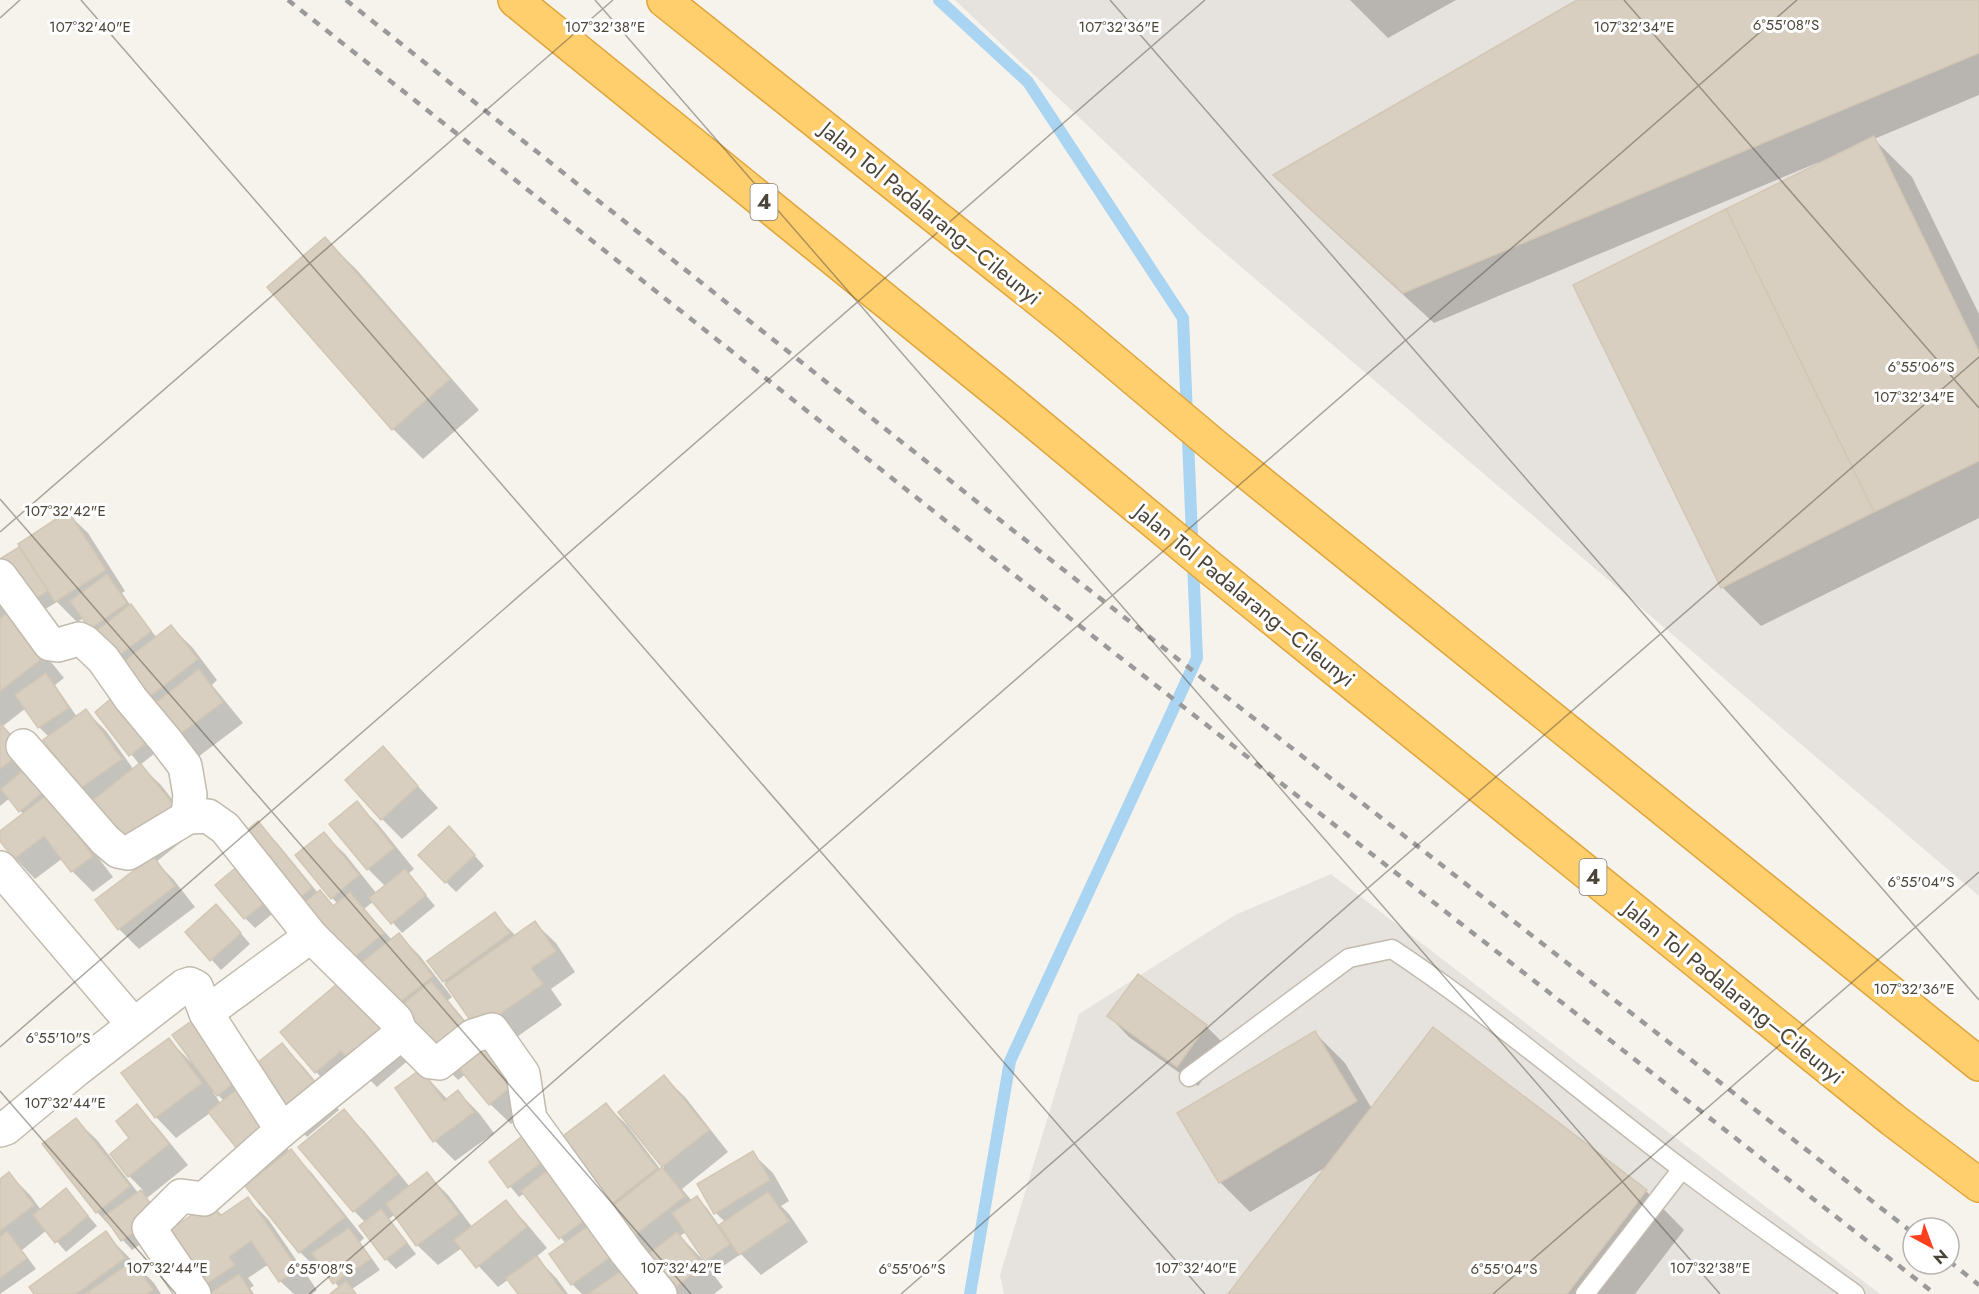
<svg xmlns="http://www.w3.org/2000/svg" width="1979" height="1294" font-family="Jost,sans-serif">
  <style>
    .industrial { fill: #e6e2dd }
    .shadow { fill: #0003; fill-rule: evenodd }
    .lines { fill: none; stroke-linecap: round; stroke-linejoin: round }
    .stream { stroke: #a9d4f2; stroke-width: 12 }
    .building { fill: #d8cfc1; stroke: #d3c7b4; stroke-width: 1.5 }
    .lane-casing { stroke: #c2bbae; stroke-width: 21 }
    .street-casing { stroke: #c2bbae; stroke-width: 36 }
    .highway-casing { stroke: #e0a43c; stroke-width: 36 }
    .lane { stroke: #fff; stroke-width: 18 }
    .street { stroke: #fff; stroke-width: 33 }
    .highway { stroke: #ffcf6e; stroke-width: 33 }
    .rail { stroke: #9a9a9a; stroke-width: 4.5; stroke-dasharray: 8 8; stroke-linecap: butt }
    .ticks { fill: none; stroke: #4b4439; stroke-width: 1.5; stroke-opacity: 0.45 }
    .labels { text-anchor: middle; dominant-baseline: central; stroke-width: 6; stroke-linejoin: round; paint-order: stroke }
    .shield { fill: #fff; stroke: #817c74; stroke-width: 1.5 }
    .shield-label { font-size: 21px; font-weight: bold; fill: #4b4439 }
    .street-label { font-size: 22px; fill: #4b4439; stroke: #fff }
    .ticks-label { font-size: 15px; text-anchor: middle; fill: #4b4439; stroke: #fff; stroke-width: 6; stroke-linejoin: round; paint-order: stroke }
  </style>
  <rect width="100%" height="100%" fill="#f6f3ec"/>
  <g class="industrial">
    <polygon points="955,0 1979,0 1979,896 1199,231"/>
    <polygon points="1331,874 1880,1294 1004,1294 1000,1275 1079,1014 1235,915"/>
  </g>
  <g class="shadow">
    <polygon points="1350,0 1456,0 1388,38"/>
    <polygon points="1580,0 1979,0 1979,95 1874,139 1912,177 1979,314 1979,518 1761,626 1722,587 1818,165 1817,163 1434,323 1305,205 1275,175"/>
    <polygon points="325,239 356,269 479,410 423,459 393,429"/>
    <polygon points="67,513 88,533 125,591 122,593 131,606 157,638 171,627 192,647 217,680 212,685 243,723 194,760 84,618 77,622 57,602 37,614 19,549 24,554"/>
    <polygon points="0,599 64,678 55,685 77,717 86,711 106,731 134,770 140,765 97,712 159,750 140,765 161,785 196,830 156,862 173,879 195,907 139,949 119,929 146,863 80,788 49,737 39,727 26,708 3,726 13,736 68,818 113,877 93,892 72,871 63,858 35,879 15,858 0,838 0,833 24,815 10,798 0,806"/>
    <polygon points="383,748 438,808 402,839 382,819"/>
    <polygon points="356,803 377,823 414,869 408,874 435,906 402,933 374,901 364,909 392,940 399,935 419,955 452,997 448,1000 485,1045 491,1041 444,981 494,914 516,936 535,923 556,943 575,972 551,989 562,1005 497,1051 540,1101 511,1124 490,1104 466,1074 458,1080 438,1059 314,925 257,823 278,844 318,893 320,892 334,906 338,904 332,898 324,834 345,854 377,894 386,887 368,869 331,824"/>
    <polygon points="459,838 484,866 456,892 446,882"/>
    <polygon points="249,877 276,911 255,928 245,918"/>
    <polygon points="226,916 250,944 221,970 211,959"/>
    <polygon points="1138,976 1206,1026 1227,1047 1198,1086 1129,1037 1109,1016"/>
    <polygon points="343,981 411,1058 377,1087 362,1072 337,1093 316,1072 282,1032"/>
    <path d="M 193,1022 L 290,1152 L 311,1172 L 364,1238 L 360,1242 L 380,1270 L 352,1289 L 357,1294 L 333,1294 L 340,1289 L 325,1269 L 321,1273 L 300,1252 L 262,1174 L 242,1153 L 210,1113 L 176,1138 L 156,1117 L 169,1040 L 193,1064 ZM 214,1091 L 224,1101 L 221,1104 L 213,1092 Z"/>
    <polygon points="1315,1033 1345,1063 1372,1109 1646,1191 1684,1230 1635,1294 1230,1294 1328,1166 1250,1212 1220,1182"/>
    <polygon points="282,1045 302,1065 339,1110 307,1137 286,1116"/>
    <polygon points="421,1071 448,1100 458,1092 479,1113 494,1133 455,1161 435,1141"/>
    <path d="M 664,1077 L 685,1097 L 728,1152 L 682,1189 L 692,1201 L 697,1198 L 707,1208 L 720,1227 L 726,1223 L 716,1213 L 752,1153 L 773,1173 L 789,1201 L 781,1206 L 789,1214 L 808,1242 L 761,1275 L 741,1254 L 716,1271 L 704,1260 L 703,1261 L 723,1287 L 714,1294 L 664,1294 L 605,1214 L 606,1105 L 627,1125 L 661,1170 L 664,1167 L 621,1112 ZM 686,1232 L 704,1258 L 702,1259 L 680,1236 Z"/>
    <polygon points="137,1106 157,1127 188,1165 147,1198 167,1226 132,1250 97,1212 76,1120 97,1140 139,1194 143,1190 129,1176 132,1138"/>
    <polygon points="344,1111 365,1132 410,1187 427,1174 448,1195 473,1228 506,1202 526,1223 547,1248 536,1257 557,1279 568,1294 520,1294 509,1279 498,1287 462,1248 438,1265 417,1245 395,1214 389,1219 416,1254 396,1269 386,1259 366,1223 354,1211"/>
    <polygon points="530,1132 650,1294 582,1294 572,1284 551,1255 566,1244 525,1193 519,1197 491,1163"/>
    <polygon points="9,1174 30,1195 41,1210 66,1190 97,1226 66,1252 47,1230 22,1250 36,1269 0,1294 0,1181"/>
    <polygon points="248,1199 268,1219 317,1290 312,1294 294,1294 280,1281 269,1264 248,1278 254,1286 250,1288 254,1294 208,1294 201,1287 211,1204 223,1216"/>
    <polygon points="105,1233 154,1283 161,1294 36,1294"/>
  </g>
  <g class="lines">
    <polyline class="stream" points="939,0 1028,82 1183,318 1197,658 1010,1061 970,1294"/>
  </g>
  <g class="building">
    <polygon points="1577,0 1979,0 1979,53 1403,293 1273,175"/>
    <polygon points="1874,136 1979,352 1979,461 1874,512 1726,209"/>
    <polygon points="1726,209 1874,512 1721,588 1573,285"/>
    <polygon points="325,237 450,379 392,430 267,287"/>
    <polygon points="68,511 106,570 55,602 18,544"/>
    <polygon points="19,547 48,591 25,605 0,567 0,559"/>
    <polygon points="107,574 127,603 90,629 70,601"/>
    <polygon points="131,604 151,631 112,661 92,634"/>
    <polygon points="9,611 44,657 0,691 0,619"/>
    <polygon points="171,625 198,659 139,705 112,671"/>
    <polygon points="199,669 223,702 172,740 148,709"/>
    <polygon points="46,673 69,708 38,728 15,695"/>
    <polygon points="114,696 150,740 129,756 95,712"/>
    <polygon points="86,709 122,759 79,789 43,740"/>
    <polygon points="0,723 23,751 0,769"/>
    <polygon points="383,746 418,786 381,820 345,780"/>
    <polygon points="32,763 50,786 19,812 1,789"/>
    <polygon points="140,763 177,809 128,847 92,801"/>
    <polygon points="47,795 93,856 71,872 44,836 14,859 0,841 0,831"/>
    <polygon points="357,801 394,848 367,870 329,824"/>
    <polygon points="258,821 312,888 291,905 237,838"/>
    <polygon points="449,826 475,855 445,883 418,855"/>
    <polygon points="324,832 359,875 331,899 295,855"/>
    <polygon points="153,856 175,886 118,930 95,900"/>
    <polygon points="239,865 267,901 244,919 215,885"/>
    <polygon points="405,869 426,895 391,924 369,898"/>
    <polygon points="320,890 333,906 350,892 384,933 345,965 298,908"/>
    <polygon points="216,904 241,933 210,961 185,932"/>
    <polygon points="495,912 510,933 443,982 427,961"/>
    <polygon points="535,921 556,951 531,968 543,984 477,1030 445,984"/>
    <polygon points="399,933 433,976 391,1009 357,966"/>
    <polygon points="1138,974 1207,1025 1177,1067 1107,1016"/>
    <polygon points="343,979 392,1036 355,1067 341,1051 315,1073 280,1032"/>
    <polygon points="431,981 472,1031 437,1060 396,1010"/>
    <polygon points="193,1020 238,1080 217,1096 172,1035"/>
    <polygon points="1433,1027 1647,1190 1567,1294 1228,1294"/>
    <polygon points="1315,1031 1357,1101 1219,1183 1177,1113"/>
    <polygon points="169,1038 202,1083 155,1118 121,1073"/>
    <polygon points="489,1041 520,1079 489,1105 457,1066"/>
    <polygon points="282,1043 320,1089 285,1117 247,1071"/>
    <polygon points="421,1069 444,1101 458,1090 474,1112 433,1142 395,1088"/>
    <polygon points="664,1075 709,1130 662,1167 618,1112"/>
    <polygon points="238,1089 271,1131 241,1154 208,1112"/>
    <polygon points="606,1103 657,1168 605,1209 554,1143"/>
    <polygon points="137,1104 169,1144 128,1177 110,1154 129,1138 116,1121"/>
    <polygon points="344,1109 398,1174 353,1212 298,1147"/>
    <polygon points="76,1118 130,1186 96,1213 42,1144"/>
    <polygon points="530,1130 550,1156 508,1188 489,1162"/>
    <polygon points="291,1149 345,1217 299,1253 245,1186"/>
    <polygon points="753,1151 770,1180 714,1214 697,1184"/>
    <polygon points="556,1164 594,1213 559,1239 521,1191"/>
    <polygon points="662,1167 685,1196 626,1242 603,1214"/>
    <polygon points="9,1172 34,1205 0,1231 0,1179"/>
    <polygon points="427,1172 459,1214 416,1246 386,1204"/>
    <polygon points="66,1188 88,1216 55,1243 33,1215"/>
    <polygon points="141,1190 158,1215 121,1241 104,1216"/>
    <polygon points="768,1192 789,1221 739,1255 719,1225"/>
    <polygon points="697,1196 730,1244 705,1262 672,1213"/>
    <polygon points="248,1197 298,1269 279,1282 251,1241 229,1257 235,1265 200,1288 162,1235 211,1202 220,1216"/>
    <polygon points="506,1200 527,1227 476,1268 454,1240"/>
    <polygon points="381,1209 407,1243 385,1260 359,1226"/>
    <polygon points="597,1220 619,1251 571,1285 549,1254"/>
    <polygon points="349,1228 371,1259 333,1284 312,1253"/>
    <polygon points="7,1231 27,1258 0,1278 0,1237"/>
    <polygon points="106,1231 125,1258 76,1294 34,1294 29,1287"/>
    <polygon points="677,1232 703,1266 667,1294 638,1262"/>
    <polygon points="537,1256 564,1294 518,1294 506,1278"/>
    <polygon points="133,1261 153,1290 147,1294 85,1294"/>
    <polygon points="627,1267 646,1294 588,1294"/>
    <polygon points="239,1274 252,1294 211,1294 210,1293"/>
    <polygon points="346,1281 356,1294 330,1294"/>
  </g>
  <g class="lines">
    <defs>
      <g id="lane">
        <path d="M 1189,1077 L 1349,958 L 1392,949 C 1493,1016 1586,1096 1682,1169 C 1739,1212 1797,1252 1855,1294"/>
        <polyline points="1585,1294 1682,1169"/>
      </g>
      <g id="street">
        <polyline points="0,576 50,644 58,645 79,639 85,642 103,659 131,699 166,741 185,766 190,795 188,817 208,816 225,828 311,936 396,1020 400,1031 392,1041 282,1130 204,1199 181,1196 149,1228 194,1294"/>
        <polyline points="23,746 105,840 118,851 128,853 188,817"/>
        <polyline points="0,868 133,1024"/>
        <polyline points="206,1013 282,1130"/>
        <polyline points="400,1031 431,1062 439,1063 473,1036 492,1030 523,1074 530,1119 627,1253 660,1294"/>
        <polyline points="0,1130 6,1128 76,1070 184,986 190,984 196,987 206,1013 311,936"/>
      </g>
      <g id="highway">
        <polyline points="515,0 1014,405 1209,567 1893,1120 1979,1185"/>
        <polyline points="664,0 1066,321 1217,448 1979,1064"/>
      </g>
    </defs>
    <use href="#lane" class="lane-casing"/>
    <use href="#street" class="street-casing"/>
    <use href="#highway" class="highway-casing"/>
    <use href="#lane" class="lane"/>
    <use href="#street" class="street"/>
    <use href="#highway" class="highway"/>
    <g class="rail">
      <polyline points="288,0 989,555 1935,1294"/>
      <polyline points="346,0 1010,528 1913,1233"/>
      <polyline points="1949,1261 1979,1285"/>
    </g>
  </g>
  <path class="ticks" d="M 81,0 L 1205,1294M 595,0 L 1720,1294M 1110,0 L 1979,1000M 1624,0 L 1979,408M 0,18 L 20,0M 0,499 L 691,1294M 0,532 L 613,0M 0,1047 L 1205,0M 0,1091 L 176,1294M 309,1294 L 1797,0M 901,1294 L 1979,357M 1493,1294 L 1979,872"/>
  <g class="labels">
    <g class="shield">
      <rect x="750.5" y="184" width="27" height="36" rx="4.5"/>
      <rect x="1579.5" y="859" width="27" height="36" rx="4.5"/>
    </g>
    <g class="shield-label">
      <text x="764" y="202">4</text>
      <text x="1593" y="877">4</text>
    </g>
    <g class="street-label">
      <text transform="translate(931 213) rotate(39)">Jalan Tol Padalarang–Cileunyi</text>
      <text transform="translate(1245 595) rotate(39)">Jalan Tol Padalarang–Cileunyi</text>
      <text transform="translate(1734 992) rotate(39)">Jalan Tol Padalarang–Cileunyi</text>
    </g>
  </g>
  <g class="ticks-label">
    <text x="1786" y="30">6°55'08"S</text>
    <text x="1119" y="32">107°32'36"E</text>
    <text x="1634" y="32">107°32'34"E</text>
    <text x="90" y="32">107°32'40"E</text>
    <text x="605" y="32">107°32'38"E</text>
    <text x="1921" y="372">6°55'06"S</text>
    <text x="1914" y="402">107°32'34"E</text>
    <text x="65" y="516">107°32'42"E</text>
    <text x="1921" y="887">6°55'04"S</text>
    <text x="1914" y="994">107°32'36"E</text>
    <text x="58" y="1043">6°55'10"S</text>
    <text x="65" y="1108">107°32'44"E</text>
    <text x="167" y="1273">107°32'44"E</text>
    <text x="681" y="1273">107°32'42"E</text>
    <text x="1196" y="1273">107°32'40"E</text>
    <text x="1710" y="1273">107°32'38"E</text>
    <text x="320" y="1274">6°55'08"S</text>
    <text x="912" y="1274">6°55'06"S</text>
    <text x="1504" y="1274">6°55'04"S</text>
  </g>
  <g transform="translate(1931 1246) rotate(139)"><circle r="28" fill="#ffffff" stroke="#b7b4b0" stroke-width="1.5"/>
  <path d="M0-4.5L10 22L0 15L-10 22Z" fill="#fc3f1d"/>
  <text y="-9" font-size="16" font-weight="bold" text-anchor="middle" fill="#4b4439">N</text>
  </g>
</svg>
